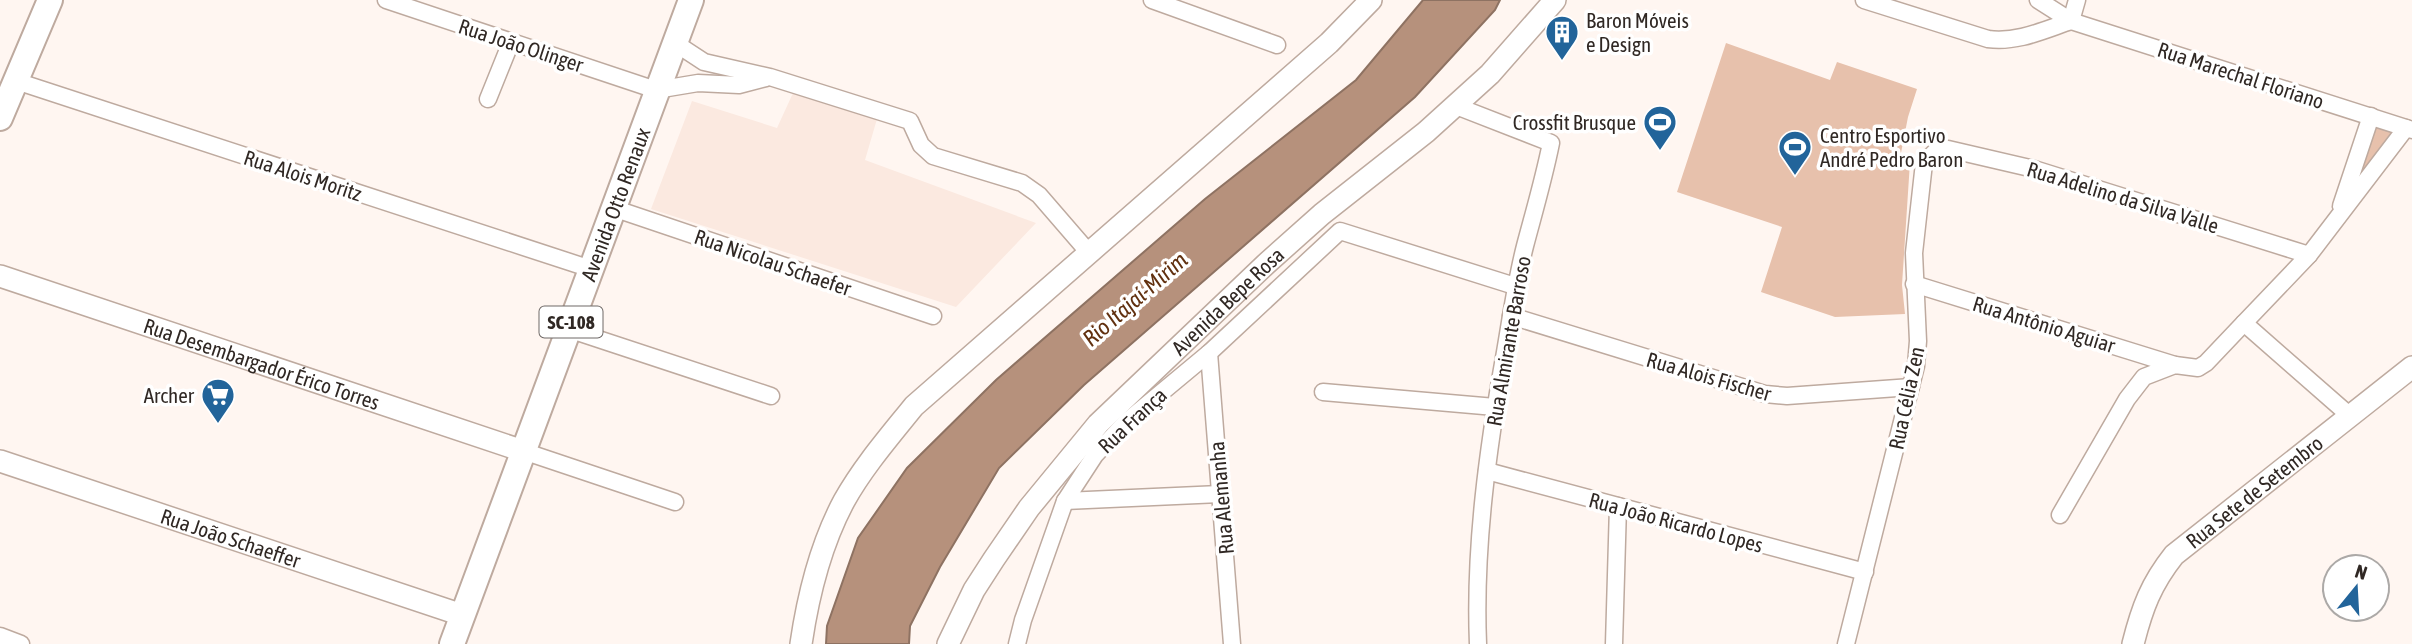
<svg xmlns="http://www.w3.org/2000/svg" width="2412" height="644" font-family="'Asap Condensed',sans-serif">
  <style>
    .built { fill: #fbe9e0 }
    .green { fill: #e7c1ac }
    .water { fill: #b6917c; stroke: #8e7262; stroke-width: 2 }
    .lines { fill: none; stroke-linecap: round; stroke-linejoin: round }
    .street-casing { stroke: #beaa9f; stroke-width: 19 }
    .secondary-casing { stroke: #beaa9f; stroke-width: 24 }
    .primary-casing { stroke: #beaa9f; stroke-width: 28 }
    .street { stroke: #fff; stroke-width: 16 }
    .secondary { stroke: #fff; stroke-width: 21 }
    .primary { stroke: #fff; stroke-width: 24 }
    .labels { text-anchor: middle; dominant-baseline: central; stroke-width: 7; stroke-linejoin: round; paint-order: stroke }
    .shield { fill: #fff; stroke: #6e6866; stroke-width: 2 }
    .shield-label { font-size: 19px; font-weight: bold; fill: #302824 }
    .poi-label { font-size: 21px; fill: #302824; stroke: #fff; text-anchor: start }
    .street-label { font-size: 21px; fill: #302824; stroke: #fff }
    .water-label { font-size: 23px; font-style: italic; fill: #61300f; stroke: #fff }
  </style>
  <rect width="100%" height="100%" fill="#fff6f1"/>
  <polygon class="built" points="793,93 877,119 865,160 1036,223 956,307 651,209 692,101 777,128"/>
  <g class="green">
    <polygon points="1726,43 1830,80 1837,62 1917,89 1908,117 1900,158 1910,162 1902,285 1905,314 1835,317 1761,292 1782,227 1677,192"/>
    <polygon points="2374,122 2399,130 2348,196"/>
  </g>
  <polygon class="water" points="1423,0 1500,0 1495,10 1415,97 1084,385 999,468 940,567 910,626 909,644 826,644 827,626 858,538 907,468 996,380 1205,199 1356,80"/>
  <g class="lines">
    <defs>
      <g id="street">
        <polyline points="386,0 656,90 698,83 739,85 766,78"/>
        <polyline points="1152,0 1277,45"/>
        <path d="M 1864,0 L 1988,39 C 2017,43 2044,30 2071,21"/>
        <polyline points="2038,0 2071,21 2412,130"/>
        <polyline points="2071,21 2077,0"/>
        <polyline points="675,43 704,62 770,77 910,121 921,145 933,156 1022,183 1039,195 1090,254"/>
        <polyline points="16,81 591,269"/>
        <polyline points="488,99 511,42"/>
        <path d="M 1456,106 L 1551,143 C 1544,178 1534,212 1525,246 C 1516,281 1511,317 1505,352 C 1488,447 1474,547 1478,644"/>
        <polyline points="2341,206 2371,116"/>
        <polyline points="613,208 933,316"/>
        <polyline points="1914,284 2175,365"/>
        <polyline points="1511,316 1765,394 1787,396 1911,387"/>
        <polyline points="568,329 771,396"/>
        <polyline points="1209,353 1232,644"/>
        <polyline points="1323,392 1495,407"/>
        <polyline points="2349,415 2244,323 2309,255 2406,128"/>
        <polyline points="523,451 675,502"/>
        <polyline points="1487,471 1865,572"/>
        <polyline points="1065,501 1220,494"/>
        <polyline points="2060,515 2127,399 2144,377 2175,365 2198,368 2206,363 2244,323"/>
        <polyline points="0,636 21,644"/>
        <polyline points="1017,644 1023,620 1065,501 1095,455 1126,422 1209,353 1340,231 1518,287"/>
        <polyline points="1614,644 1618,506"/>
        <polyline points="1846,644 1916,366 1918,341 1914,253 1924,163 1935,152 1948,149 2034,169 2309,255"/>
      </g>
      <g id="secondary">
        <path id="s1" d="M 0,276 L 523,451"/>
        <path id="s2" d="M 0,461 L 462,615"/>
        <path d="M 801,644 C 808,596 821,544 844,501 C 863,467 889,437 914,406 L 1329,43 L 1371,0"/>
        <path id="s3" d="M 948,644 L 974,590 L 994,559 L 1029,508 L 1098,424 L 1266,264 L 1322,214 L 1426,132 L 1490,74 L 1555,0"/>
        <path id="s4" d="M 2133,644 C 2142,608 2151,584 2174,555 L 2412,367"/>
      </g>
      <g id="primary">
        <polyline points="0,118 50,0"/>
        <path id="s5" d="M 452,644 L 691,0"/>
      </g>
    </defs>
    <use href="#street" class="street-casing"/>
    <use href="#secondary" class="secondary-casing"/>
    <use href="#primary" class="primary-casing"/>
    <use href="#street" class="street"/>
    <use href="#secondary" class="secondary"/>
    <use href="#primary" class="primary"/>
  </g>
  <defs>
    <symbol id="building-pin" viewBox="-11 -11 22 30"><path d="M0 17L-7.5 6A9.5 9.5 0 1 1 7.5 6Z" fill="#22649a" stroke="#fff"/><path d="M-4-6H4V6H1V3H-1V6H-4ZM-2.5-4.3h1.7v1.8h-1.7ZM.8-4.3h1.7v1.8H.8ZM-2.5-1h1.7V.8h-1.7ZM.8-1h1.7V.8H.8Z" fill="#fff"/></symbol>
    <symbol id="stadium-pin" viewBox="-11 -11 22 30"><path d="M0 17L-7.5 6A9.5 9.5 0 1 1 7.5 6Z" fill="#22649a" stroke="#fff"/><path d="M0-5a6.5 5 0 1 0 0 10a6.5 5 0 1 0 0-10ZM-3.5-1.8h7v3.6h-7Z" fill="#fff"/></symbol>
    <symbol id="supermarket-pin" viewBox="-11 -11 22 30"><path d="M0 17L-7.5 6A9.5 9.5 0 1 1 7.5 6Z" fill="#22649a" stroke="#fff"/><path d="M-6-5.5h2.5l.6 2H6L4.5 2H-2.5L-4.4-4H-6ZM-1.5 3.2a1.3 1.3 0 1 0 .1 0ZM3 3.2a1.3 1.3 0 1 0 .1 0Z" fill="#fff"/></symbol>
  </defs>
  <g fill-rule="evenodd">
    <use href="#building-pin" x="1543" y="13" width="38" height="52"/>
    <use href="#stadium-pin" x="1641" y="103" width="38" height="52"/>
    <use href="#stadium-pin" x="1776" y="128" width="38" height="52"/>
    <use href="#supermarket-pin" x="199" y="376" width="38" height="52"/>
  </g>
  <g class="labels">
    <rect class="shield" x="539.5" y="306.5" width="63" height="31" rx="5"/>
    <g class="shield-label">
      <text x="571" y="322">SC-108</text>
    </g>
    <g class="poi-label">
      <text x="1586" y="20">Baron Móveis<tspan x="1586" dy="24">e Design</tspan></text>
      <text x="1636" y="122" text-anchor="end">Crossfit Brusque</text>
      <text x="1820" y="135">Centro Esportivo<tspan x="1820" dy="24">André Pedro Baron</tspan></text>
      <text x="194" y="395" text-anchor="end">Archer</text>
    </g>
    <g class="street-label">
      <text transform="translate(521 45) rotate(18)">Rua João Olinger</text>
      <text transform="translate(2241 75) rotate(18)">Rua Marechal Floriano</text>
      <text transform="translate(303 175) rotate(18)">Rua Alois Moritz</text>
      <text transform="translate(2123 197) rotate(17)">Rua Adelino da Silva Valle</text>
      <text stroke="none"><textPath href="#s5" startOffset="469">Avenida Otto Renaux</textPath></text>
      <text transform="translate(773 262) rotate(19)">Rua Nicolau Schaefer</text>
      <text stroke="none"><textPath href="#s3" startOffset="446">Avenida Bepe Rosa</textPath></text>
      <text transform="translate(2044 324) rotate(17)">Rua Antônio Aguiar</text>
      <text transform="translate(1508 341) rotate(-80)">Rua Almirante Barroso</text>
      <text stroke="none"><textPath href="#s1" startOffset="276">Rua Desembargador Érico Torres</textPath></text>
      <text transform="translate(1709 376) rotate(16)">Rua Alois Fischer</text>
      <text transform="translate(1906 398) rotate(-78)">Rua Célia Zen</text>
      <text transform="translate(1132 420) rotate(-43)">Rua França</text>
      <text stroke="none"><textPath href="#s4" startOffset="201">Rua Sete de Setembro</textPath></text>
      <text transform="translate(1221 498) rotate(-95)">Rua Alemanha</text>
      <text transform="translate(1676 522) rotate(15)">Rua João Ricardo Lopes</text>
      <text stroke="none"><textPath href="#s2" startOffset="243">Rua João Schaeffer</textPath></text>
    </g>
    <g class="water-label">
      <text transform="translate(1135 299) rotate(-41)">Rio Itajaí-Mirim</text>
    </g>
  </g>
  <g transform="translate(2356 588) rotate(18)"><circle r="33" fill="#ffffff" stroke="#aca9a7" stroke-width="2"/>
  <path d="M0-5L12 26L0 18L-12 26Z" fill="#22649a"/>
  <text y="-10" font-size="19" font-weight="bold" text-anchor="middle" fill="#302824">N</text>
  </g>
</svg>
